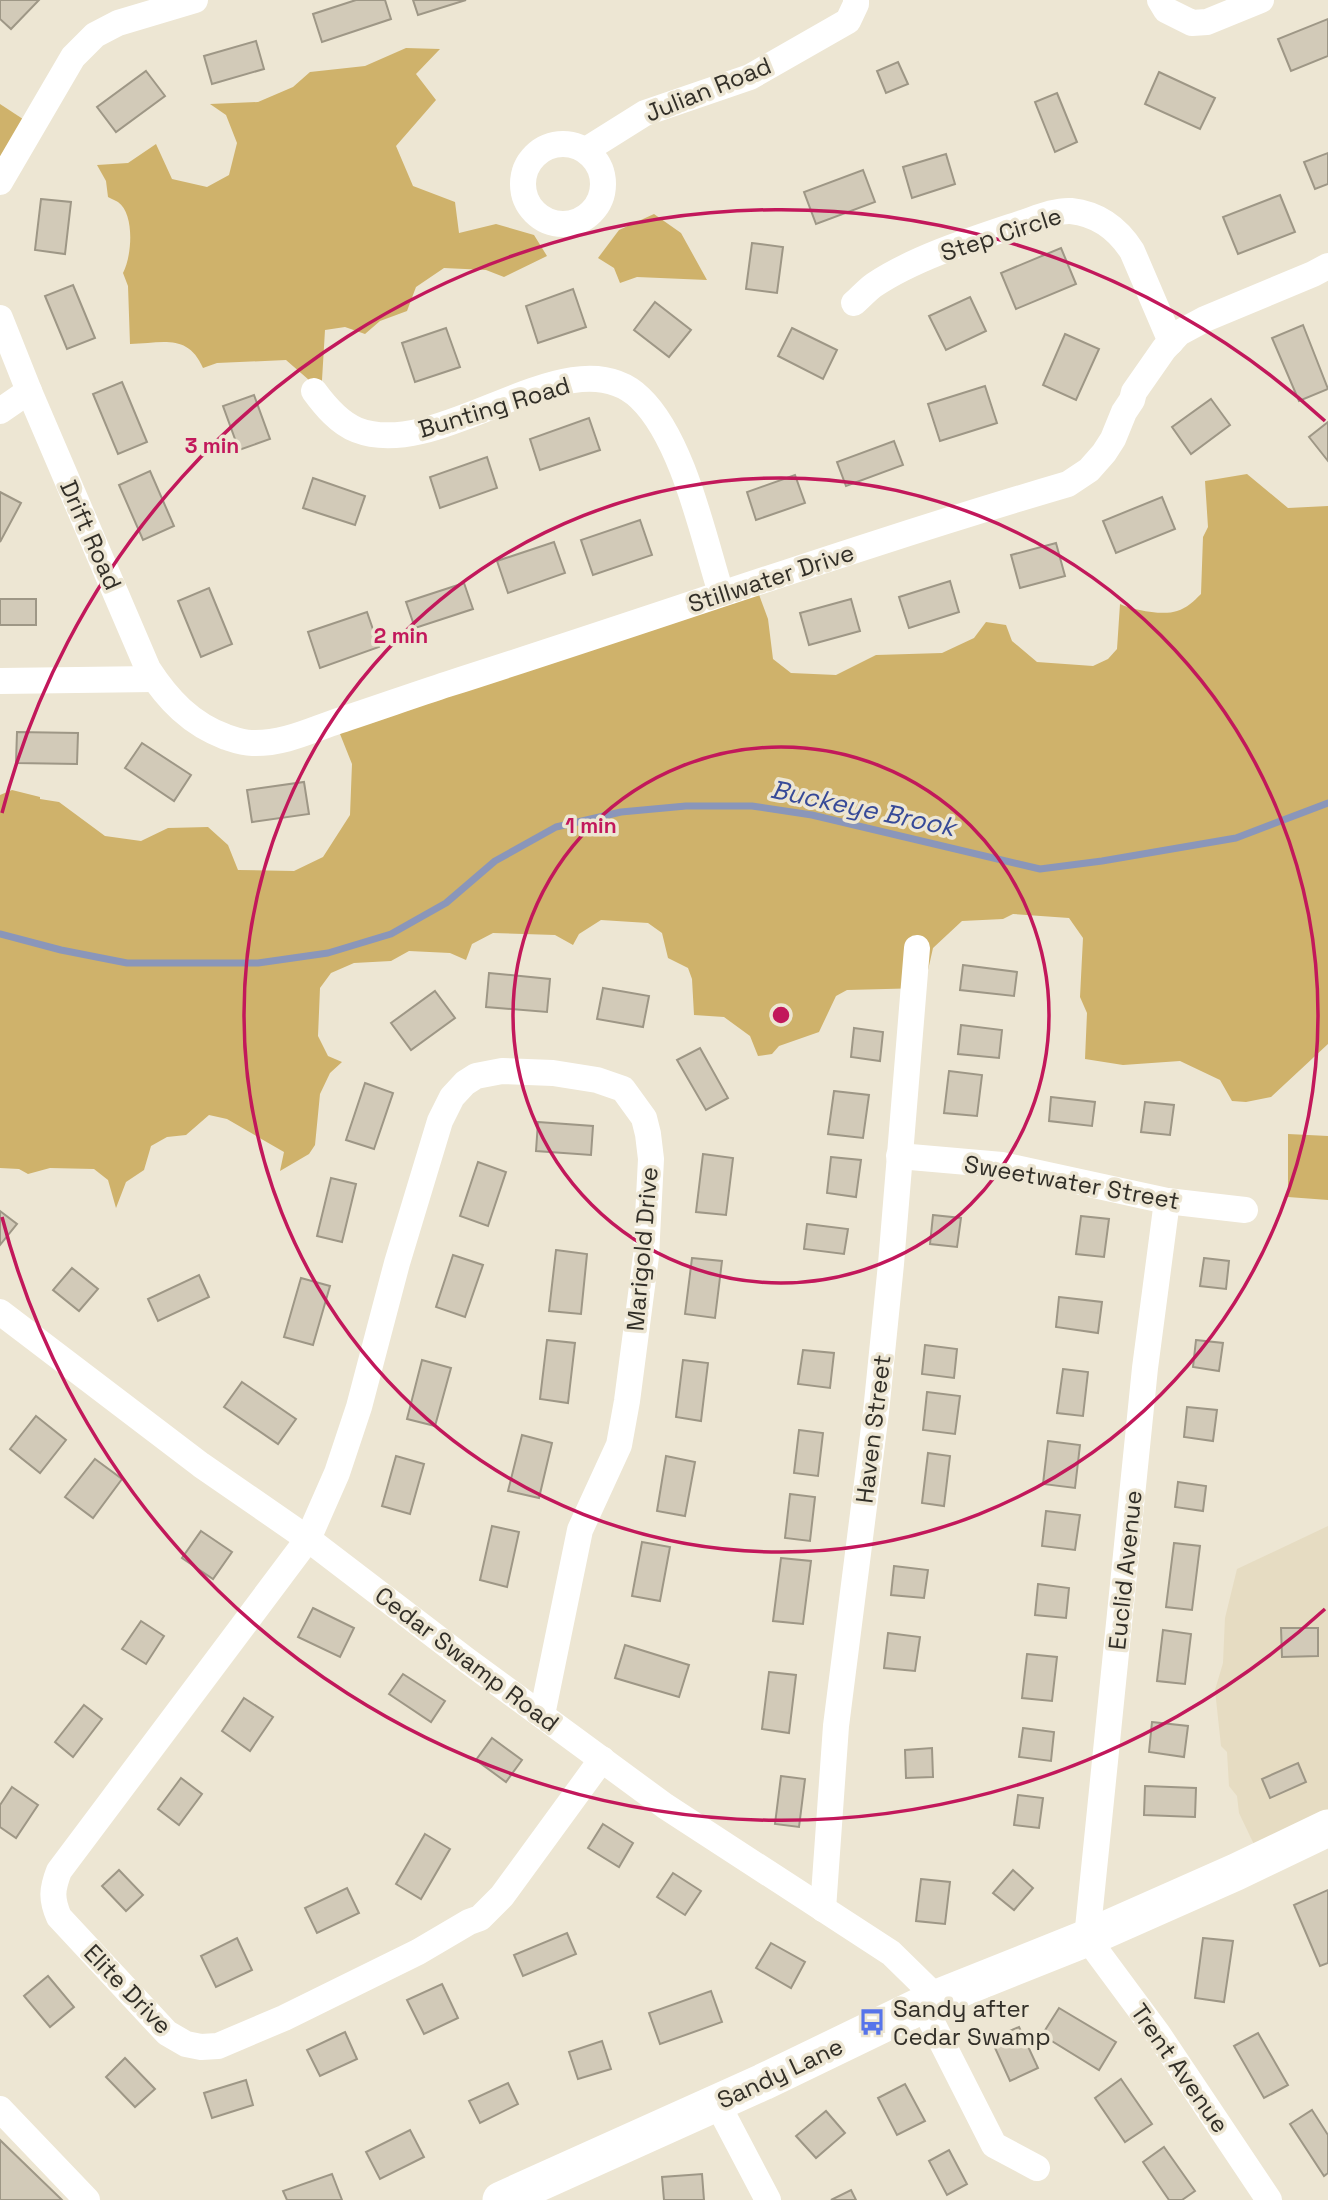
<svg xmlns="http://www.w3.org/2000/svg" width="1328" height="2200" font-family="'Space Grotesk',sans-serif">
  <style>
    .built { fill: #e6dcc2 }
    .green { fill: #cfb26b }
    .lines { fill: none; stroke-linecap: round; stroke-linejoin: round }
    .stream { stroke: #8a96ba; stroke-width: 7 }
    .building { fill: #d2cab8; stroke: #9e9786; stroke-width: 2 }
    .street { stroke: #fff; stroke-width: 26 }
    .secondary { stroke: #fff; stroke-width: 37 }
    .ring { fill: none; stroke: #c2185b; stroke-width: 3.5 }
    .labels { text-anchor: middle; dominant-baseline: central; stroke-width: 7; stroke-linejoin: round; paint-order: stroke }
    .street-label { font-size: 24px; fill: #322f28; stroke: #ede6d3 }
    .poi-label { font-size: 24px; fill: #322f28; stroke: #ede6d3; text-anchor: start }
    .water-label { font-size: 26px; font-style: italic; fill: #374a98; stroke: #ede6d3 }
    .centre { fill: #c2185b; stroke: #ede6d3; stroke-width: 3.5 }
    .ring-label { font-size: 21px; text-anchor: middle; font-weight: bold; fill: #c2185b; stroke: #ede6d3; stroke-width: 7; stroke-linejoin: round; paint-order: stroke }
  </style>
  <rect width="100%" height="100%" fill="#ede6d3"/>
  <polygon class="built" points="1328,1526 1328,1827 1260,1857 1239,1813 1237,1796 1229,1786 1227,1752 1221,1746 1215,1690 1223,1663 1225,1618 1237,1569"/>
  <g class="green">
    <path d="M 406,48 L 440,49 L 416,74 L 436,100 L 396,146 L 413,186 L 455,202 L 459,233 L 496,224 L 534,235 L 547,256 L 504,277 L 486,270 L 444,268 L 416,287 L 407,311 L 380,321 L 365,334 L 345,327 L 325,330 L 322,380 L 317,387 L 286,360 L 217,363 L 203,368 C 188,333 162,343 130,344 L 128,286 L 123,273 C 132,256 135,214 118,202 C 115,200 111,199 108,197 L 106,181 L 97,165 L 128,163 L 156,144 L 172,179 L 207,187 L 229,175 L 237,143 L 226,115 L 210,104 L 258,102 L 293,87 L 310,72 L 365,66 Z"/>
    <polygon points="0,104 32,125 0,184"/>
    <polygon points="654,214 681,233 707,280 637,277 620,283 614,268 598,258 619,230"/>
    <path d="M 1247,474 L 1288,508 L 1328,506 L 1328,1044 L 1271,1097 L 1246,1102 L 1232,1101 L 1220,1080 L 1180,1061 L 1123,1065 L 1085,1059 L 1087,1013 L 1080,997 L 1083,938 L 1069,918 L 1013,914 L 1003,919 L 962,921 L 933,948 L 924,988 L 847,990 L 836,996 L 819,1032 L 779,1046 L 772,1054 L 758,1056 L 750,1036 L 724,1017 L 694,1015 L 692,979 L 688,968 L 668,958 L 662,933 L 648,923 L 601,920 L 579,934 L 573,945 L 555,935 L 493,933 L 472,944 L 466,960 L 450,953 L 409,951 L 391,961 L 354,963 L 331,973 L 320,988 L 318,1036 L 328,1056 L 342,1062 L 330,1073 L 320,1094 L 315,1145 L 309,1154 L 280,1171 L 284,1152 L 227,1119 L 209,1115 L 186,1135 L 167,1137 L 151,1146 L 144,1170 L 126,1182 L 116,1208 L 108,1180 L 94,1169 L 50,1168 L 28,1174 L 19,1169 L 0,1168 L 0,795 L 12,790 L 40,797 L 40,799 L 59,802 L 105,836 L 141,841 L 168,828 L 208,827 L 228,845 L 238,870 L 294,871 L 323,857 L 350,815 L 352,764 L 336,724 L 754,581 L 768,619 L 773,659 L 791,673 L 836,675 L 876,655 L 942,653 L 974,638 L 986,622 L 1006,625 L 1012,641 L 1037,662 L 1093,666 L 1108,659 L 1117,649 L 1120,604 C 1133,610 1163,616 1177,611 C 1187,608 1194,601 1201,594 L 1203,537 L 1208,527 L 1205,481 Z"/>
    <polygon points="1288,1134 1328,1136 1328,1200 1288,1197"/>
  </g>
  <g class="lines">
    <polyline class="stream" points="0,934 61,950 127,963 258,963 328,953 391,934 446,903 495,861 556,827 621,812 686,806 752,806 812,815 1040,869 1102,861 1236,838 1328,803"/>
  </g>
  <g class="building">
    <polygon points="0,0 39,0 11,29 0,19"/>
    <polygon points="356,0 385,0 391,19 322,42 313,14"/>
    <polygon points="413,0 466,0 418,15"/>
    <polygon points="1328,19 1328,56 1291,71 1278,39"/>
    <polygon points="256,41 264,69 212,84 204,56"/>
    <polygon points="898,62 908,84 886,93 877,71"/>
    <polygon points="146,71 165,96 116,132 97,107"/>
    <polygon points="1159,72 1215,98 1200,129 1145,104"/>
    <polygon points="1057,93 1077,142 1055,152 1035,102"/>
    <polygon points="1328,153 1328,184 1315,189 1304,162"/>
    <polygon points="946,154 955,184 912,198 903,167"/>
    <polygon points="863,170 875,202 816,224 804,192"/>
    <polygon points="1280,195 1295,232 1238,254 1223,217"/>
    <polygon points="41,199 71,202 65,254 35,250"/>
    <polygon points="752,243 783,247 777,293 746,289"/>
    <polygon points="1061,248 1076,284 1016,309 1001,273"/>
    <polygon points="73,285 95,338 67,349 45,296"/>
    <polygon points="573,289 586,327 538,343 526,306"/>
    <polygon points="970,297 986,331 946,350 929,316"/>
    <polygon points="655,302 691,330 669,357 634,330"/>
    <polygon points="1303,325 1328,389 1299,401 1272,338"/>
    <polygon points="446,328 460,367 415,382 402,343"/>
    <polygon points="792,328 837,350 823,379 778,356"/>
    <polygon points="1065,334 1099,349 1076,400 1043,385"/>
    <polygon points="122,382 147,442 118,454 93,394"/>
    <polygon points="985,386 997,423 940,441 928,404"/>
    <polygon points="254,395 270,439 239,450 223,406"/>
    <polygon points="1211,399 1230,425 1191,454 1172,427"/>
    <polygon points="589,418 600,450 540,470 530,439"/>
    <polygon points="1328,422 1328,461 1309,437"/>
    <polygon points="894,441 903,465 846,486 837,462"/>
    <polygon points="487,457 497,488 440,508 430,477"/>
    <polygon points="150,471 174,526 143,540 119,485"/>
    <polygon points="795,475 805,503 756,520 747,492"/>
    <polygon points="313,478 365,496 355,525 303,508"/>
    <polygon points="0,492 21,503 0,542"/>
    <polygon points="1162,497 1175,529 1116,553 1103,521"/>
    <polygon points="640,520 652,555 593,575 581,540"/>
    <polygon points="554,542 565,573 508,593 497,561"/>
    <polygon points="1056,543 1065,576 1020,588 1011,555"/>
    <polygon points="950,581 959,612 909,628 899,597"/>
    <polygon points="464,583 473,609 415,628 406,602"/>
    <polygon points="209,588 232,644 201,657 178,601"/>
    <rect x="0" y="599" width="36" height="26"/>
    <polygon points="851,599 860,631 809,645 800,613"/>
    <polygon points="367,612 379,647 320,668 308,632"/>
    <polygon points="17,732 78,733 77,764 16,763"/>
    <polygon points="142,743 191,775 174,801 125,768"/>
    <polygon points="304,782 309,814 252,822 247,790"/>
    <polygon points="963,965 1017,972 1014,996 960,990"/>
    <polygon points="489,973 550,979 547,1012 486,1007"/>
    <polygon points="603,988 649,996 643,1027 597,1019"/>
    <polygon points="435,991 455,1018 411,1050 391,1023"/>
    <polygon points="961,1025 1002,1030 999,1058 958,1054"/>
    <polygon points="854,1028 883,1032 880,1061 851,1057"/>
    <polygon points="700,1048 728,1098 706,1110 677,1060"/>
    <polygon points="949,1071 982,1075 977,1116 944,1113"/>
    <polygon points="365,1083 393,1093 374,1149 346,1140"/>
    <polygon points="834,1091 869,1095 863,1138 828,1134"/>
    <polygon points="1051,1097 1095,1102 1092,1126 1049,1121"/>
    <polygon points="1145,1102 1174,1105 1170,1135 1141,1132"/>
    <polygon points="538,1122 593,1126 591,1155 536,1151"/>
    <polygon points="703,1154 733,1158 726,1215 696,1212"/>
    <polygon points="831,1157 861,1160 856,1197 827,1193"/>
    <polygon points="478,1162 506,1172 488,1226 460,1216"/>
    <polygon points="331,1178 356,1184 342,1242 317,1236"/>
    <polygon points="0,1211 17,1224 0,1245"/>
    <polygon points="933,1215 961,1218 957,1247 930,1244"/>
    <polygon points="1081,1216 1109,1219 1104,1257 1076,1254"/>
    <polygon points="807,1224 848,1229 844,1254 804,1249"/>
    <polygon points="556,1250 587,1254 581,1314 549,1311"/>
    <polygon points="453,1255 483,1265 465,1317 436,1307"/>
    <polygon points="692,1258 722,1261 715,1318 685,1314"/>
    <polygon points="1204,1258 1229,1261 1226,1289 1200,1286"/>
    <polygon points="72,1268 98,1289 79,1311 53,1290"/>
    <polygon points="199,1275 209,1297 158,1321 148,1299"/>
    <polygon points="301,1278 330,1286 313,1345 284,1337"/>
    <polygon points="1059,1297 1102,1302 1098,1333 1056,1327"/>
    <polygon points="547,1340 575,1343 568,1403 540,1399"/>
    <polygon points="1196,1340 1223,1343 1219,1371 1193,1367"/>
    <polygon points="925,1345 957,1349 954,1378 922,1374"/>
    <polygon points="803,1350 834,1353 830,1388 798,1384"/>
    <polygon points="422,1360 451,1368 435,1426 407,1419"/>
    <polygon points="683,1360 708,1363 701,1421 676,1417"/>
    <polygon points="1063,1369 1088,1372 1083,1416 1057,1413"/>
    <polygon points="242,1382 296,1419 278,1444 224,1407"/>
    <polygon points="927,1392 960,1396 955,1434 923,1430"/>
    <polygon points="1187,1407 1217,1410 1213,1441 1184,1437"/>
    <polygon points="36,1416 66,1440 40,1473 10,1449"/>
    <polygon points="799,1430 823,1433 818,1476 794,1473"/>
    <polygon points="522,1435 552,1443 539,1498 508,1491"/>
    <polygon points="1048,1441 1080,1445 1075,1488 1043,1484"/>
    <polygon points="928,1453 950,1456 944,1506 922,1503"/>
    <polygon points="396,1456 424,1464 410,1514 382,1506"/>
    <polygon points="666,1456 695,1462 685,1516 657,1511"/>
    <polygon points="95,1459 122,1479 93,1518 65,1497"/>
    <polygon points="1178,1482 1206,1486 1203,1511 1175,1507"/>
    <polygon points="790,1494 815,1497 810,1541 785,1538"/>
    <polygon points="1046,1511 1080,1515 1075,1550 1042,1546"/>
    <polygon points="492,1526 519,1532 507,1587 480,1580"/>
    <polygon points="201,1531 232,1552 213,1579 182,1558"/>
    <polygon points="642,1542 670,1547 660,1601 632,1596"/>
    <polygon points="1174,1543 1200,1546 1192,1610 1166,1607"/>
    <polygon points="781,1558 811,1561 803,1624 773,1621"/>
    <polygon points="894,1566 928,1570 924,1598 891,1595"/>
    <polygon points="1038,1584 1069,1588 1066,1618 1035,1615"/>
    <polygon points="313,1608 354,1628 340,1657 298,1637"/>
    <polygon points="141,1621 164,1636 146,1664 122,1649"/>
    <polygon points="1281,1628 1318,1628 1318,1656 1282,1657"/>
    <polygon points="1163,1630 1191,1634 1185,1684 1157,1681"/>
    <polygon points="888,1633 920,1637 915,1671 884,1668"/>
    <polygon points="625,1645 689,1665 679,1697 615,1678"/>
    <polygon points="1027,1654 1057,1657 1052,1701 1022,1698"/>
    <polygon points="769,1672 796,1675 789,1733 762,1729"/>
    <polygon points="403,1674 445,1701 431,1722 389,1694"/>
    <polygon points="244,1698 273,1717 250,1751 222,1731"/>
    <polygon points="84,1705 102,1719 73,1757 55,1742"/>
    <polygon points="1152,1722 1188,1726 1184,1757 1149,1752"/>
    <polygon points="1023,1728 1054,1732 1051,1761 1019,1757"/>
    <polygon points="492,1738 522,1760 506,1782 476,1760"/>
    <polygon points="932,1748 933,1777 906,1778 905,1750"/>
    <polygon points="1298,1763 1306,1782 1270,1798 1262,1779"/>
    <polygon points="781,1776 805,1779 799,1827 775,1824"/>
    <polygon points="181,1778 202,1794 179,1825 158,1809"/>
    <polygon points="1145,1786 1196,1788 1195,1817 1144,1815"/>
    <polygon points="12,1787 38,1805 16,1838 0,1827 0,1805"/>
    <polygon points="1018,1795 1043,1798 1039,1828 1014,1825"/>
    <polygon points="603,1824 633,1843 619,1867 588,1848"/>
    <polygon points="425,1834 450,1849 421,1899 396,1884"/>
    <polygon points="119,1870 143,1895 126,1911 102,1886"/>
    <polygon points="1013,1870 1033,1888 1014,1910 993,1893"/>
    <polygon points="673,1873 701,1891 685,1915 657,1897"/>
    <polygon points="921,1879 950,1882 945,1924 916,1921"/>
    <polygon points="347,1888 359,1913 317,1933 305,1908"/>
    <polygon points="1328,1890 1328,1963 1320,1966 1294,1905"/>
    <polygon points="567,1933 576,1954 523,1976 514,1955"/>
    <polygon points="237,1938 252,1970 216,1987 201,1956"/>
    <polygon points="1203,1938 1233,1941 1224,2002 1195,1998"/>
    <polygon points="771,1943 805,1962 791,1988 756,1968"/>
    <polygon points="48,1976 74,2007 50,2027 24,1996"/>
    <polygon points="442,1984 458,2018 424,2034 407,2000"/>
    <polygon points="711,1991 722,2022 660,2044 649,2013"/>
    <polygon points="1059,2008 1116,2042 1099,2070 1042,2035"/>
    <polygon points="1019,2027 1038,2068 1010,2081 991,2039"/>
    <polygon points="345,2032 357,2059 320,2076 307,2050"/>
    <polygon points="1258,2033 1288,2085 1264,2098 1234,2046"/>
    <polygon points="602,2041 611,2069 578,2079 569,2052"/>
    <polygon points="125,2058 155,2089 135,2107 106,2077"/>
    <polygon points="1121,2079 1152,2124 1125,2142 1095,2098"/>
    <polygon points="246,2080 253,2105 212,2118 204,2093"/>
    <polygon points="508,2083 518,2104 480,2123 469,2101"/>
    <polygon points="905,2084 925,2121 897,2135 878,2098"/>
    <polygon points="1312,2110 1328,2135 1328,2173 1324,2176 1290,2124"/>
    <polygon points="826,2111 845,2133 816,2158 796,2136"/>
    <polygon points="410,2130 424,2157 380,2179 366,2152"/>
    <polygon points="0,2140 62,2200 0,2200"/>
    <polygon points="1164,2147 1195,2191 1182,2200 1169,2200 1143,2162"/>
    <polygon points="949,2150 967,2184 947,2195 929,2161"/>
    <polygon points="332,2174 342,2200 287,2200 283,2191"/>
    <polygon points="702,2174 704,2200 664,2200 662,2177"/>
    <polygon points="851,2190 856,2200 831,2200"/>
  </g>
  <g class="lines">
    <g class="street">
      <polyline points="1160,0 1166,10 1192,23 1207,22 1261,0"/>
      <circle cx="563" cy="184" r="40"/>
      <polyline points="586,150 645,113 750,77 848,21 856,4 856,0"/>
      <polyline points="0,182 73,57 95,35 118,23 195,0"/>
      <path d="M 854,303 C 861,297 867,290 874,285 C 914,258 974,239 1019,224 C 1035,219 1054,210 1071,211 C 1098,214 1118,229 1132,251 L 1171,342"/>
      <path d="M 0,318 L 29,391 L 148,669 C 168,700 191,724 226,737 C 235,740 242,743 252,743 C 283,744 309,731 338,721 C 375,709 411,696 448,684 C 655,618 860,545 1068,484 L 1089,470 L 1104,453 L 1113,439 L 1124,412 L 1132,400 L 1134,392 L 1164,349 L 1179,333 L 1205,319 L 1313,274 L 1328,266"/>
      <path d="M 314,391 C 325,406 339,423 357,430 C 442,463 571,331 640,398 C 683,439 703,536 721,593"/>
      <polyline points="0,411 29,391"/>
      <polyline points="0,681 154,679"/>
      <polyline points="899,1156 1002,1165 1167,1201 1245,1210"/>
      <polyline points="1167,1201 1145,1368 1087,1938 1158,2034 1269,2200"/>
      <polyline points="0,1312 201,1465 308,1539 465,1659 665,1806 891,1953 937,1998"/>
      <path d="M 542,1715 L 580,1530 L 619,1445 L 627,1401 L 646,1256 L 651,1159 L 648,1134 L 644,1118 L 623,1089 L 597,1080 L 553,1073 L 502,1071 L 476,1076 L 465,1083 L 452,1097 L 440,1121 L 397,1263 L 359,1407 L 337,1473 L 308,1539 L 59,1871 C 52,1889 51,1899 59,1917 L 167,2033 L 186,2044 L 201,2047 L 218,2046 L 284,2018 L 418,1952 L 469,1922 L 480,1918 L 502,1896 L 602,1759"/>
      <polyline points="823,1909 836,1726 876,1412 891,1264 917,948"/>
      <polyline points="923,2005 994,2145 1037,2168"/>
      <polyline points="717,2103 768,2200"/>
      <polyline points="0,2109 87,2200"/>
    </g>
    <polyline class="secondary" points="501,2200 763,2082 937,1998 1087,1938 1236,1872 1328,1828"/>
  </g>
  <g class="ring">
    <circle cx="781" cy="1015" r="268"/>
    <circle cx="781" cy="1015" r="537"/>
    <path d="M1325 1609A805 805 0 0 1 2 1217M2 813A805 805 0 0 1 1325 421"/>
  </g>
  <defs>
    <symbol id="bus-bare" viewBox="-9 -9 18 18"><path d="M-5-6H5V4H4V6H2V4H-2V6H-4V4H-5ZM-3.5-4V0h7V-4ZM-3.5 1.2v1.5H-2V1.2ZM2 1.2v1.5H3.5V1.2Z" fill="#5774ea" stroke="#ede6d3" stroke-width="2.5" paint-order="stroke"/></symbol>
  </defs>
  <g fill-rule="evenodd">
    <use href="#bus-bare" x="853" y="2003" width="38" height="38"/>
  </g>
  <g class="labels">
    <g class="street-label">
      <text transform="translate(708 89) rotate(-22)">Julian Road</text>
      <text transform="translate(1001 234) rotate(-18)">Step Circle</text>
      <text transform="translate(494 407) rotate(-17)">Bunting Road</text>
      <text transform="translate(91 535) rotate(66)">Drift Road</text>
      <text transform="translate(771 578) rotate(-18)">Stillwater Drive</text>
      <text transform="translate(1072 1182) rotate(10)">Sweetwater Street</text>
      <text transform="translate(642 1249) rotate(-85)">Marigold Drive</text>
      <text transform="translate(873 1429) rotate(-83)">Haven Street</text>
      <text transform="translate(1125 1570) rotate(-84)">Euclid Avenue</text>
      <text transform="translate(467 1659) rotate(37)">Cedar Swamp Road</text>
      <text transform="translate(128 1989) rotate(46)">Elite Drive</text>
      <text transform="translate(1180 2068) rotate(55)">Trent Avenue</text>
      <text transform="translate(780 2073) rotate(-25)">Sandy Lane</text>
    </g>
    <g class="poi-label">
      <text x="893" y="2008">Sandy after<tspan x="893" dy="28">Cedar Swamp</tspan></text>
    </g>
    <g class="water-label">
      <text transform="translate(863 808) rotate(12)">Buckeye Brook</text>
    </g>
  </g>
  <circle cx="781" cy="1015" r="10" class="centre"/>
  <g class="ring-label">
    <text x="212" y="453">3 min</text>
    <text x="401" y="643">2 min</text>
    <text x="591" y="833">1 min</text>
  </g>
</svg>
